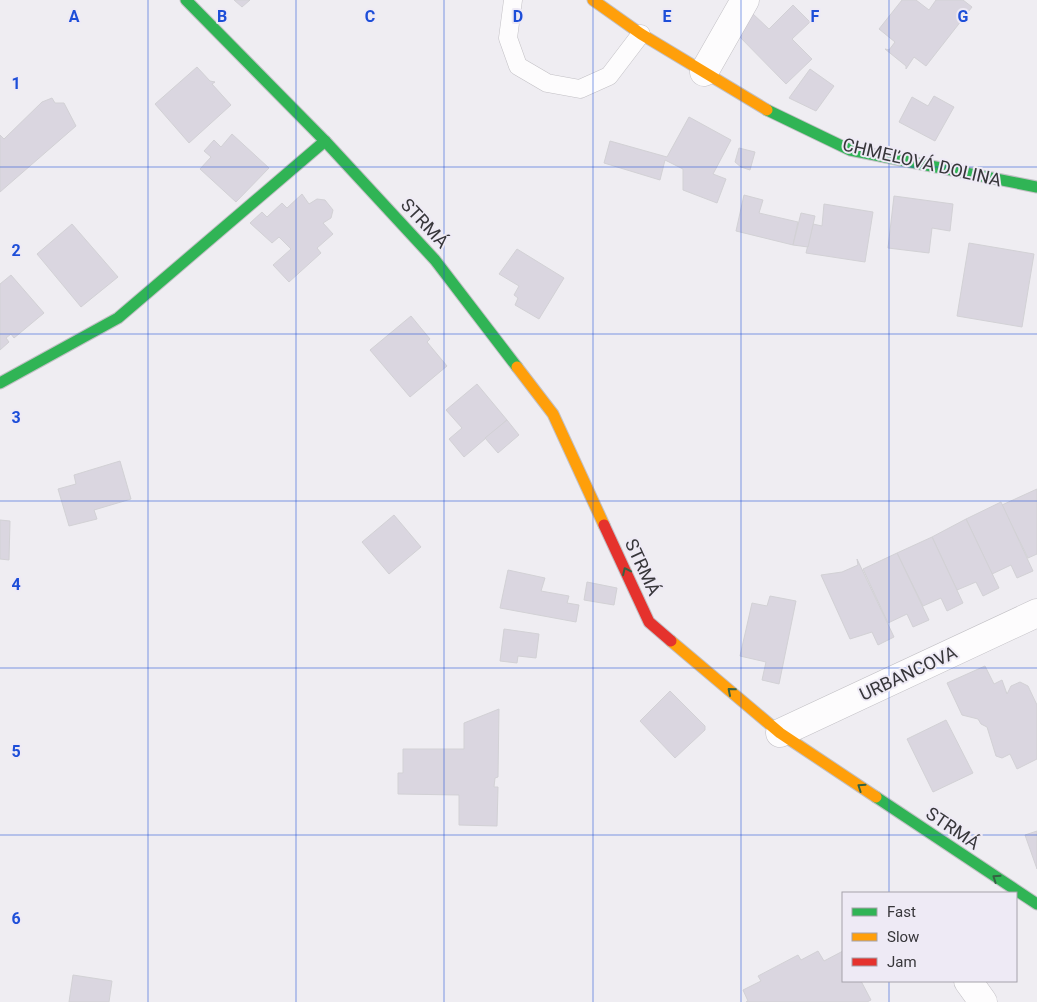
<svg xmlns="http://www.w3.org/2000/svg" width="1037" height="1002" font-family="Roboto,sans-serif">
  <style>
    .building { fill: #dad6e0; stroke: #d2d1d5 }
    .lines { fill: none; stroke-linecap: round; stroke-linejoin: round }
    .lane-casing { stroke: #c2c0c5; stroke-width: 19 }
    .street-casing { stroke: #c2c0c5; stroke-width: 29 }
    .fast-casing { stroke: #c2c0c5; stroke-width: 13 }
    .slow-casing { stroke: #c2c0c5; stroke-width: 13 }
    .jam-casing { stroke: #c2c0c5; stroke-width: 13 }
    .lane { stroke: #fdfcfd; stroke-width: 18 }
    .street { stroke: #fdfcfd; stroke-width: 28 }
    .fast { stroke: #30b455; stroke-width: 11 }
    .slow { stroke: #ff9f0a; stroke-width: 11 }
    .jam { stroke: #e5322d; stroke-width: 11 }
    .oneway { stroke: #356243 }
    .grid { fill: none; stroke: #1d4ed8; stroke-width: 1; stroke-opacity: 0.55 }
    .labels { text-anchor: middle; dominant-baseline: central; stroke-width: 4; stroke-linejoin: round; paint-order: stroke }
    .street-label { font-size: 18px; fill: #37363a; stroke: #eeeaf5 }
    .grid-label { font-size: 16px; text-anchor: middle; font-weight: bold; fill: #1d4ed8; stroke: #eeeaf5; stroke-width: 4; stroke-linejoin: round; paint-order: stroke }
  </style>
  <rect width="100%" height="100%" fill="#efedf2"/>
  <g class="building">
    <polygon points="234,0 250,0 242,7"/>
    <polygon points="902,0 916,0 929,10 936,0 963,0 972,7 926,66 914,57 906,69 906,66 885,49 889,50 895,42 879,29"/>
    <polygon points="793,5 810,22 792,39 812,59 786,84 734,31 752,13 769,29"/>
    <polygon points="197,67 210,81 215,82 212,84 231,105 189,143 155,104"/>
    <polygon points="810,69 834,86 816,111 789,98"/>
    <polygon points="934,96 954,107 935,141 899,122 912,97 928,106"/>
    <polygon points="52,98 55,103 64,103 76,126 0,192 0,135 4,139 42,102"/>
    <polygon points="689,117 731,140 713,174 726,179 717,203 683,190 683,169 665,160 660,180 604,163 610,141 667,157"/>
    <polygon points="232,134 269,168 236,202 200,169 211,157 204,151 214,140 221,147"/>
    <polygon points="739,148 755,152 750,170 741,167 735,162"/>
    <polygon points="302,194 309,204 317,199 325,200 333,210 331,218 323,223 333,234 317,248 321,253 289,282 273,265 291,249 279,237 272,243 250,223 262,212 267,217 282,203 287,208"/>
    <polygon points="744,195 763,200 759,213 798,222 793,245 736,231"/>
    <polygon points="894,196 953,204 950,231 932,228 929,253 888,248"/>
    <polygon points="824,204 873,212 865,262 806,253 813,224 822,226"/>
    <polygon points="801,213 815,216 808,247 793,245"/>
    <polygon points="72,224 118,277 81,307 37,254"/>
    <polygon points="969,243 1034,254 1022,327 957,316"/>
    <polygon points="517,249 564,278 539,319 515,305 518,298 514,295 519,286 499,274"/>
    <polygon points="11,275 44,313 14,338 11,334 6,338 9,342 0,350 0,284"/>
    <polygon points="411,316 430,339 427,342 447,366 410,397 370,350"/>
    <polygon points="477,384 507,420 464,457 449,439 462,428 446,410"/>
    <polygon points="507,420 519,435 498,453 485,438"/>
    <polygon points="120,461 131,499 94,510 97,519 69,526 58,489 76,484 74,475"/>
    <polygon points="1037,489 1037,554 1028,558 1002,505"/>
    <polygon points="1001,502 1033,571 1017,578 1011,565 992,574 966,519"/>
    <polygon points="394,515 421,547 389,574 362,542"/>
    <polygon points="966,519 999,588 983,596 976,582 957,590 932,537"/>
    <polygon points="0,520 10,521 9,560 0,559"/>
    <polygon points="932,537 963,603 947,611 941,598 923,606 897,553"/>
    <polygon points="897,553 929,620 913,627 907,614 888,623 863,569"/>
    <polygon points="857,559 894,637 878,645 872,632 850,639 821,575 842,572 858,565"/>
    <polygon points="508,570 545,578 541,591 569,596 567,603 579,605 576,622 500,608"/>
    <polygon points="587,582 617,588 614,605 584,600"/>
    <polygon points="770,596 796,601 779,684 762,680 766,662 740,656 752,603 767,606"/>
    <polygon points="504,629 539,634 536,658 518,656 517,663 500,661"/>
    <polygon points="985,666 994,684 1002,680 1007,694 1011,686 1020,682 1028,686 1037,705 1037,759 1017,769 1010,754 1002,758 996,756 987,727 981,724 978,719 962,715 947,683"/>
    <polygon points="670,691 705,726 705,730 675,758 640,721"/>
    <polygon points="499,709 498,777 495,778 494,787 498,787 497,826 459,825 459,795 398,794 398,773 403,773 403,749 464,749 464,723"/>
    <polygon points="946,720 973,773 933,792 907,739"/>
    <polygon points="1037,831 1037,869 1025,835"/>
    <polygon points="818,951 824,961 843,951 843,981 861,981 871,1000 867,1002 746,1002 748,1001 743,990 761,981 758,976 798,955 801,960"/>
    <polygon points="73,975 112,981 109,1002 69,1002"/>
  </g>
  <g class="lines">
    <defs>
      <polyline id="lane" points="513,0 508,38 518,66 547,83 580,89 609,76 641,34"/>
      <g id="street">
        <polyline points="704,72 745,0"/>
        <polyline points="780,733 1037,613"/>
        <polyline points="968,981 983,1002"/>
      </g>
      <g id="fast">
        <polyline points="186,0 325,141 435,260 517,367"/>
        <polyline points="767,110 850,150 1037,187"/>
        <polyline points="0,383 118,318 325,141"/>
        <polyline points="876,797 1037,904"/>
      </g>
      <g id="slow">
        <polyline points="593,0 641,34 767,110"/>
        <polyline points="517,367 553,414 604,525"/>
        <polyline points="671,641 780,733 876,797"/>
      </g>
      <polyline id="jam" points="604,525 649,622 671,641"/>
    </defs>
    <use href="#lane" class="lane-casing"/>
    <use href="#street" class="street-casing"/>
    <use href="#fast" class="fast-casing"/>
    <use href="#slow" class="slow-casing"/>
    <use href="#jam" class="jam-casing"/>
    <use href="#lane" class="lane"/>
    <use href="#street" class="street"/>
    <use href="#fast" class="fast"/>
    <use href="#slow" class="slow"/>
    <use href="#jam" class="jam"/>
  </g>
  <defs><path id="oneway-chevron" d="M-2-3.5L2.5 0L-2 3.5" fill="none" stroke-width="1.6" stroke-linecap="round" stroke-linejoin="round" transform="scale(1.25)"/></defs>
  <g class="oneway">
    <use href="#oneway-chevron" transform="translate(626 571) rotate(-115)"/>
    <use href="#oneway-chevron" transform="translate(731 691) rotate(-139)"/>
    <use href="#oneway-chevron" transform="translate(861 787) rotate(-146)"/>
    <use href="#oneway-chevron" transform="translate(996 878) rotate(-146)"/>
  </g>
  <path class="grid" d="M 148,0 L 148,1002M 296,0 L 296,1002M 444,0 L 444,1002M 593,0 L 593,1002M 741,0 L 741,1002M 889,0 L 889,893M 0,167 L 1037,167M 0,334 L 1037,334M 0,501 L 1037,501M 0,668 L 1037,668M 0,835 L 1037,835M 889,981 L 889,1002"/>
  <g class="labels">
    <g class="street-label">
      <text transform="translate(922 162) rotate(13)">CHMEĽOVÁ DOLINA</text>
      <text transform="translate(425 223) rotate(47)">STRMÁ</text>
      <text transform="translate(643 567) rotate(65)">STRMÁ</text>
      <text transform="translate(908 673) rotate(-25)">URBANCOVA</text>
      <text transform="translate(953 828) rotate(34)">STRMÁ</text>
    </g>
  </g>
  <g class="grid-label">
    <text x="74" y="22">A</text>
    <text x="222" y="22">B</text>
    <text x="370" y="22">C</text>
    <text x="518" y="22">D</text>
    <text x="667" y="22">E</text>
    <text x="815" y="22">F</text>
    <text x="963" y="22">G</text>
    <text x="16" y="89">1</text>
    <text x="16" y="256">2</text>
    <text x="16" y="423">3</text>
    <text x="16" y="590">4</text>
    <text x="16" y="757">5</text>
    <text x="16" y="924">6</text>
  </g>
  <rect x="842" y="892" width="175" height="90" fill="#eeeaf5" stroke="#a5a2aa"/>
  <rect x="852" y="908" width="25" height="8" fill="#30b455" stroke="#a5a2aa"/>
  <text x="887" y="917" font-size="15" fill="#37363a">Fast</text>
  <rect x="852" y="933" width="25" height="8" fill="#ff9f0a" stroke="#a5a2aa"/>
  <text x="887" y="942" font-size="15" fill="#37363a">Slow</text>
  <rect x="852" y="958" width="25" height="8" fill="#e5322d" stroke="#a5a2aa"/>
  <text x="887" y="967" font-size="15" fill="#37363a">Jam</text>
</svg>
